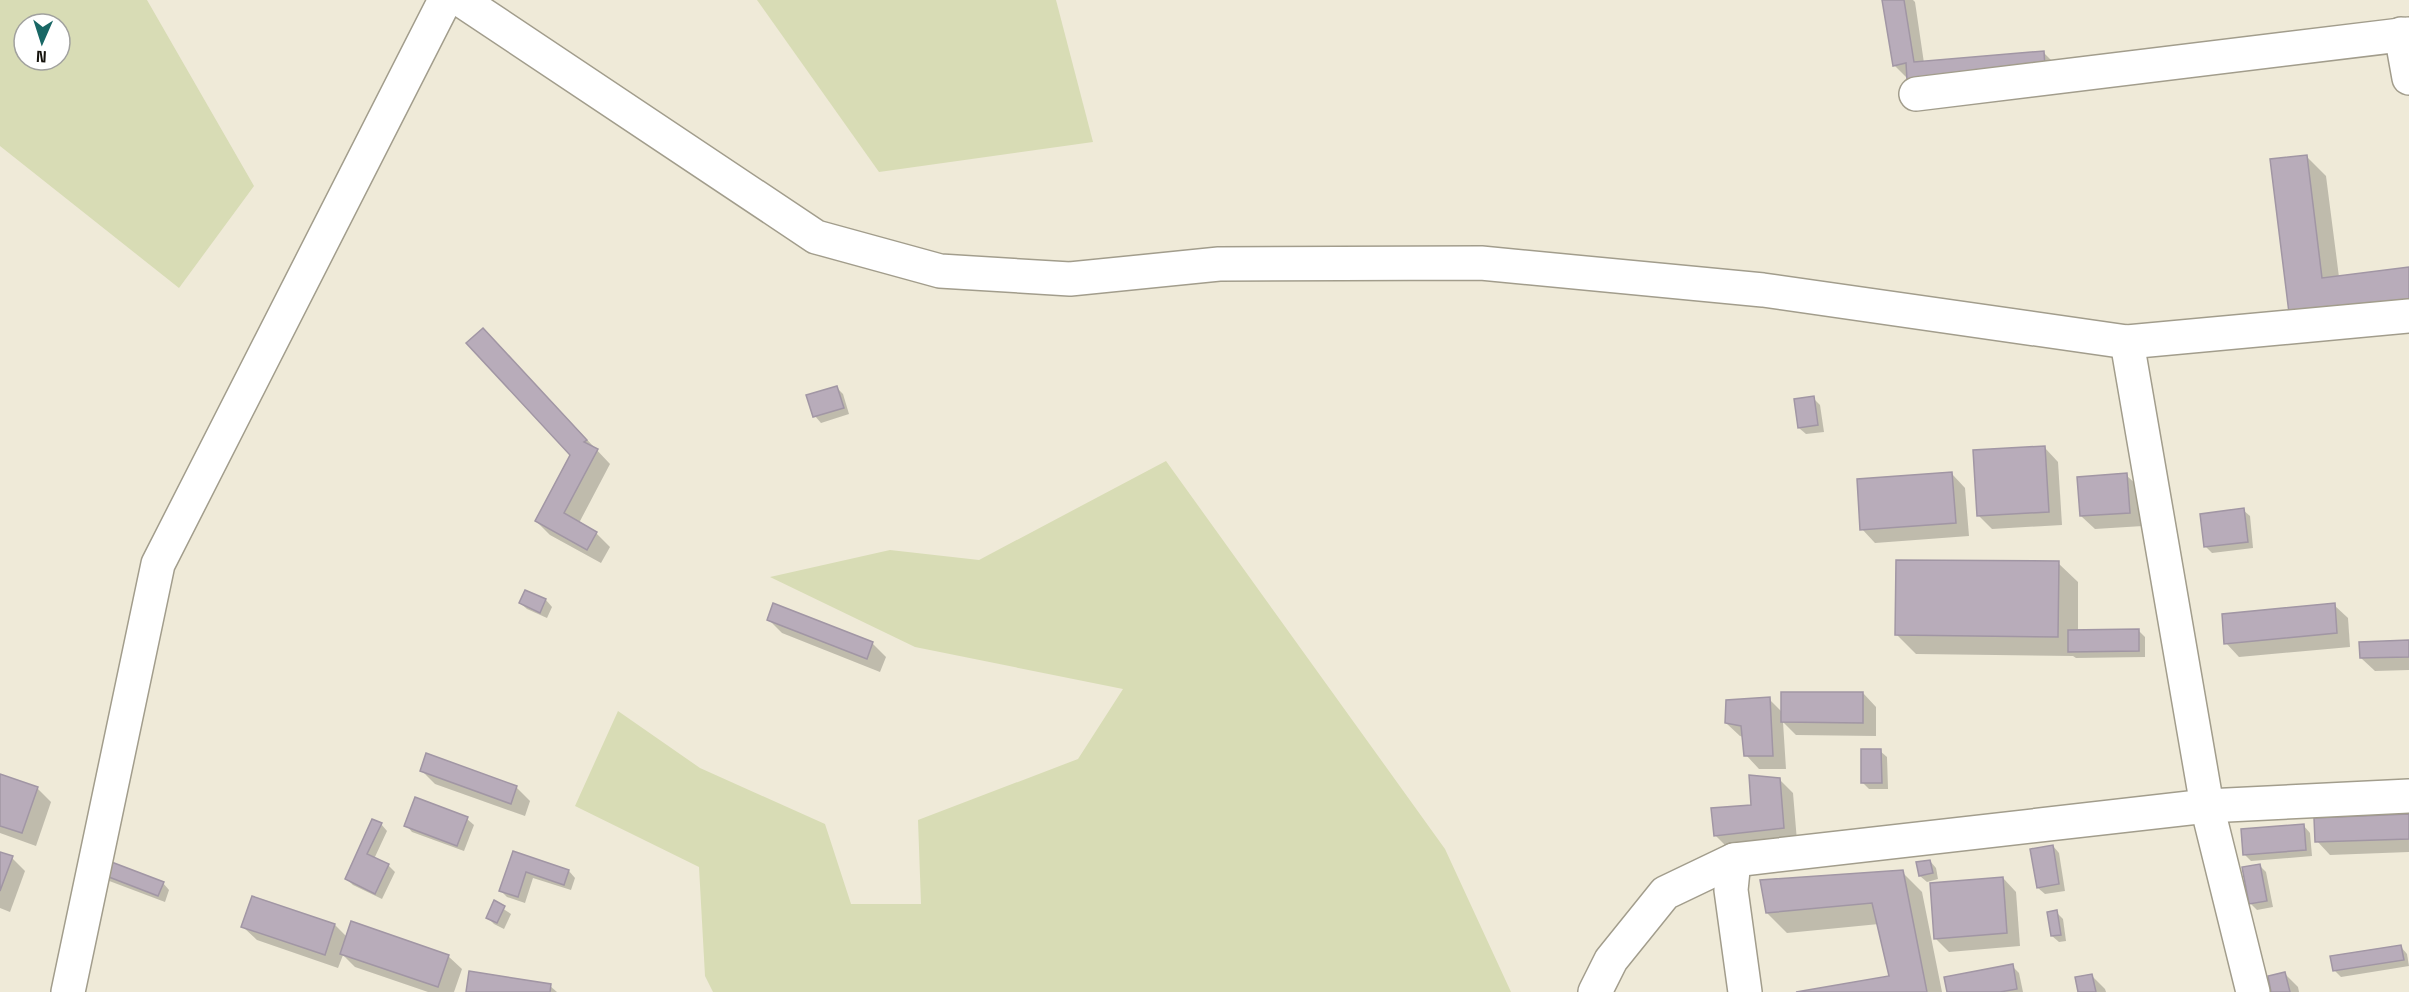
<svg xmlns="http://www.w3.org/2000/svg" width="2409" height="992" font-family="'Space Grotesk',sans-serif">
  <style>
    .green { fill: #d8dcb5; fill-rule: evenodd }
    .shadow { fill: #0003 }
    .building { fill: #b8acba; stroke: #a196a4; stroke-width: 1.5 }
    .lines { fill: none; stroke-linecap: round; stroke-linejoin: round }
    .minor-casing { stroke: #a29d8c; stroke-width: 36 }
    .minor { stroke: #fff; stroke-width: 33 }
  </style>
  <rect width="100%" height="100%" fill="#efead8"/>
  <g class="green">
    <path d="M 0,0 L 147,0 L 254,186 L 179,288 L 0,146 ZM 24,24 L 60,24 L 60,60 L 24,60 Z"/>
    <polygon points="757,0 1056,0 1093,142 879,172"/>
    <polygon points="1166,461 1445,849 1511,992 713,992 705,976 699,867 575,806 618,711 700,768 825,824 851,904 921,904 918,820 1078,759 1123,689 915,647 770,577 890,550 979,560"/>
  </g>
  <g class="shadow">
    <polygon points="1884,0 1913,0 1915,2 1924,63 2043,52 2057,66 1922,93 1894,65"/>
    <polygon points="2306,156 2326,176 2339,277 2409,269 2409,320 2310,332"/>
    <polygon points="496,343 610,464 579,523 596,533 610,547 601,563 550,535 536,521 572,455"/>
    <polygon points="836,387 843,394 849,414 821,423 815,416"/>
    <polygon points="1813,398 1820,405 1824,432 1806,434 1799,428"/>
    <polygon points="2045,448 2058,462 2062,525 1992,529 1978,515"/>
    <polygon points="1952,474 1965,488 1969,536 1875,543 1862,529"/>
    <polygon points="2126,475 2140,488 2143,526 2095,529 2081,516"/>
    <polygon points="2243,510 2250,516 2253,548 2212,553 2205,546"/>
    <polygon points="2058,563 2078,582 2078,632 2138,630 2145,637 2145,657 2076,658 2073,656 1916,654 1897,635"/>
    <polygon points="525,592 546,600 552,607 547,618 527,609 520,603"/>
    <polygon points="2334,605 2348,618 2350,647 2239,657 2226,643"/>
    <polygon points="769,620 872,643 886,657 880,672 782,633"/>
    <polygon points="2409,642 2409,670 2375,671 2361,658"/>
    <polygon points="1863,693 1876,707 1876,736 1796,735 1783,722 1786,769 1759,769 1746,755 1744,737 1740,736 1726,723 1769,699 1783,713"/>
    <polygon points="1880,751 1887,757 1888,789 1869,789 1863,783"/>
    <polygon points="427,755 517,788 530,801 525,816 435,784 421,770"/>
    <polygon points="0,775 37,788 51,802 36,846 0,833"/>
    <polygon points="1779,779 1793,793 1797,841 1729,849 1715,835 1753,807"/>
    <polygon points="2409,815 2409,852 2330,855 2317,841"/>
    <polygon points="467,819 474,825 464,851 412,832 406,825"/>
    <polygon points="381,824 387,831 374,859 388,865 395,872 382,899 353,885 347,879"/>
    <polygon points="2304,826 2310,833 2312,856 2251,861 2244,854"/>
    <polygon points="2053,846 2059,853 2065,891 2045,894 2038,888"/>
    <polygon points="514,853 569,871 575,878 571,890 533,878 525,903 507,897 501,891"/>
    <polygon points="0,854 12,858 25,871 10,912 0,908"/>
    <polygon points="1930,861 1936,868 1938,879 1927,882 1920,876"/>
    <polygon points="2260,866 2266,872 2273,907 2257,910 2250,903"/>
    <polygon points="97,872 163,883 169,890 165,902 104,879"/>
    <polygon points="1902,872 1922,892 1942,992 1805,992 1891,977 1879,924 1787,933 1767,913"/>
    <polygon points="2003,878 2016,892 2020,946 1949,952 1936,939"/>
    <polygon points="494,903 511,914 504,929 494,924 487,917"/>
    <polygon points="2056,912 2063,919 2066,941 2059,942 2052,936"/>
    <polygon points="335,925 347,937 448,956 462,969 454,992 428,992 355,967 343,955 338,968 257,940 243,927"/>
    <polygon points="2401,947 2407,954 2409,966 2341,977 2334,970"/>
    <polygon points="2012,966 2019,973 2023,992 1949,992"/>
    <polygon points="2285,974 2298,987 2299,992 2273,992"/>
    <polygon points="2091,975 2105,989 2106,992 2080,992"/>
    <polygon points="550,986 557,992 467,992"/>
  </g>
  <g class="building">
    <polygon points="1882,0 1904,0 1914,62 2044,51 2045,68 1907,80 1906,63 1893,66"/>
    <polygon points="2307,155 2322,278 2409,267 2409,299 2289,313 2270,159"/>
    <polygon points="483,328 587,440 584,442 598,449 564,513 597,532 587,550 535,521 570,455 466,343"/>
    <polygon points="837,386 844,408 813,417 806,395"/>
    <polygon points="1814,396 1818,425 1798,428 1794,399"/>
    <polygon points="2045,446 2049,512 1977,516 1973,450"/>
    <polygon points="1952,472 1956,523 1860,530 1857,479"/>
    <polygon points="2127,473 2130,513 2080,516 2077,477"/>
    <polygon points="2244,508 2248,542 2204,547 2200,514"/>
    <polygon points="1896,560 2059,561 2058,637 1895,635"/>
    <polygon points="525,590 546,599 540,613 519,603"/>
    <polygon points="773,603 873,642 867,659 767,620"/>
    <polygon points="2335,603 2337,633 2224,644 2222,614"/>
    <polygon points="2139,629 2139,651 2068,652 2068,630"/>
    <polygon points="2409,640 2409,657 2360,658 2359,642"/>
    <polygon points="1781,692 1863,692 1863,723 1781,722"/>
    <polygon points="1770,697 1773,756 1744,756 1741,726 1725,723 1726,700"/>
    <polygon points="1861,749 1881,749 1882,783 1861,783"/>
    <polygon points="426,753 517,786 511,804 420,771"/>
    <polygon points="0,774 38,787 22,833 0,826"/>
    <polygon points="1749,775 1780,778 1784,828 1714,836 1711,808 1751,805"/>
    <polygon points="415,797 468,817 457,846 404,826"/>
    <polygon points="2409,814 2409,839 2315,842 2314,818"/>
    <polygon points="372,819 382,823 367,854 389,864 375,894 345,879"/>
    <polygon points="2304,824 2306,850 2243,855 2241,829"/>
    <polygon points="2053,845 2059,884 2037,888 2030,849"/>
    <polygon points="513,851 569,870 564,885 526,872 518,897 499,891"/>
    <polygon points="0,852 13,856 0,891"/>
    <polygon points="101,858 164,882 158,896 96,872"/>
    <polygon points="1930,860 1933,873 1919,876 1916,862"/>
    <polygon points="2260,864 2267,901 2249,904 2242,867"/>
    <polygon points="1903,870 1927,992 1796,992 1889,976 1872,903 1766,913 1760,880"/>
    <polygon points="2003,877 2007,933 1934,939 1930,883"/>
    <polygon points="252,896 335,924 325,955 241,927"/>
    <polygon points="494,900 505,906 497,923 486,918"/>
    <polygon points="2057,910 2061,935 2051,936 2047,912"/>
    <polygon points="351,921 449,955 438,987 340,954"/>
    <polygon points="2401,945 2404,960 2333,971 2330,956"/>
    <polygon points="2013,964 2017,989 2000,992 1947,992 1944,977"/>
    <polygon points="469,971 551,984 550,992 466,992"/>
    <polygon points="2285,972 2290,992 2271,992 2268,976"/>
    <polygon points="2092,974 2096,992 2078,992 2075,977"/>
  </g>
  <g class="lines">
    <defs>
      <g id="minor">
        <polyline points="461,0 816,237 940,271 1070,279 1219,264 1481,263 1763,290 2127,342 2409,316"/>
        <polyline points="2401,34 2409,78"/>
        <polyline points="1916,94 2409,34"/>
        <polyline points="2127,342 2207,806 2253,992"/>
        <polyline points="1734,860 1731,890 1745,992"/>
        <polyline points="68,992 158,564 445,0"/>
        <polyline points="1595,992 1611,960 1665,893 1734,860 2207,806 2409,796"/>
      </g>
    </defs>
    <use href="#minor" class="minor-casing"/>
    <use href="#minor" class="minor"/>
  </g>
  <g transform="translate(42 42) rotate(183)"><circle r="28" fill="#ffffff" stroke="#a1a19e" stroke-width="1.5"/>
  <path d="M0-4.5L10 22L0 15L-10 22Z" fill="#196765"/>
  <text y="-9" font-size="16" font-weight="bold" text-anchor="middle" fill="#15130d">N</text>
  </g>
</svg>
